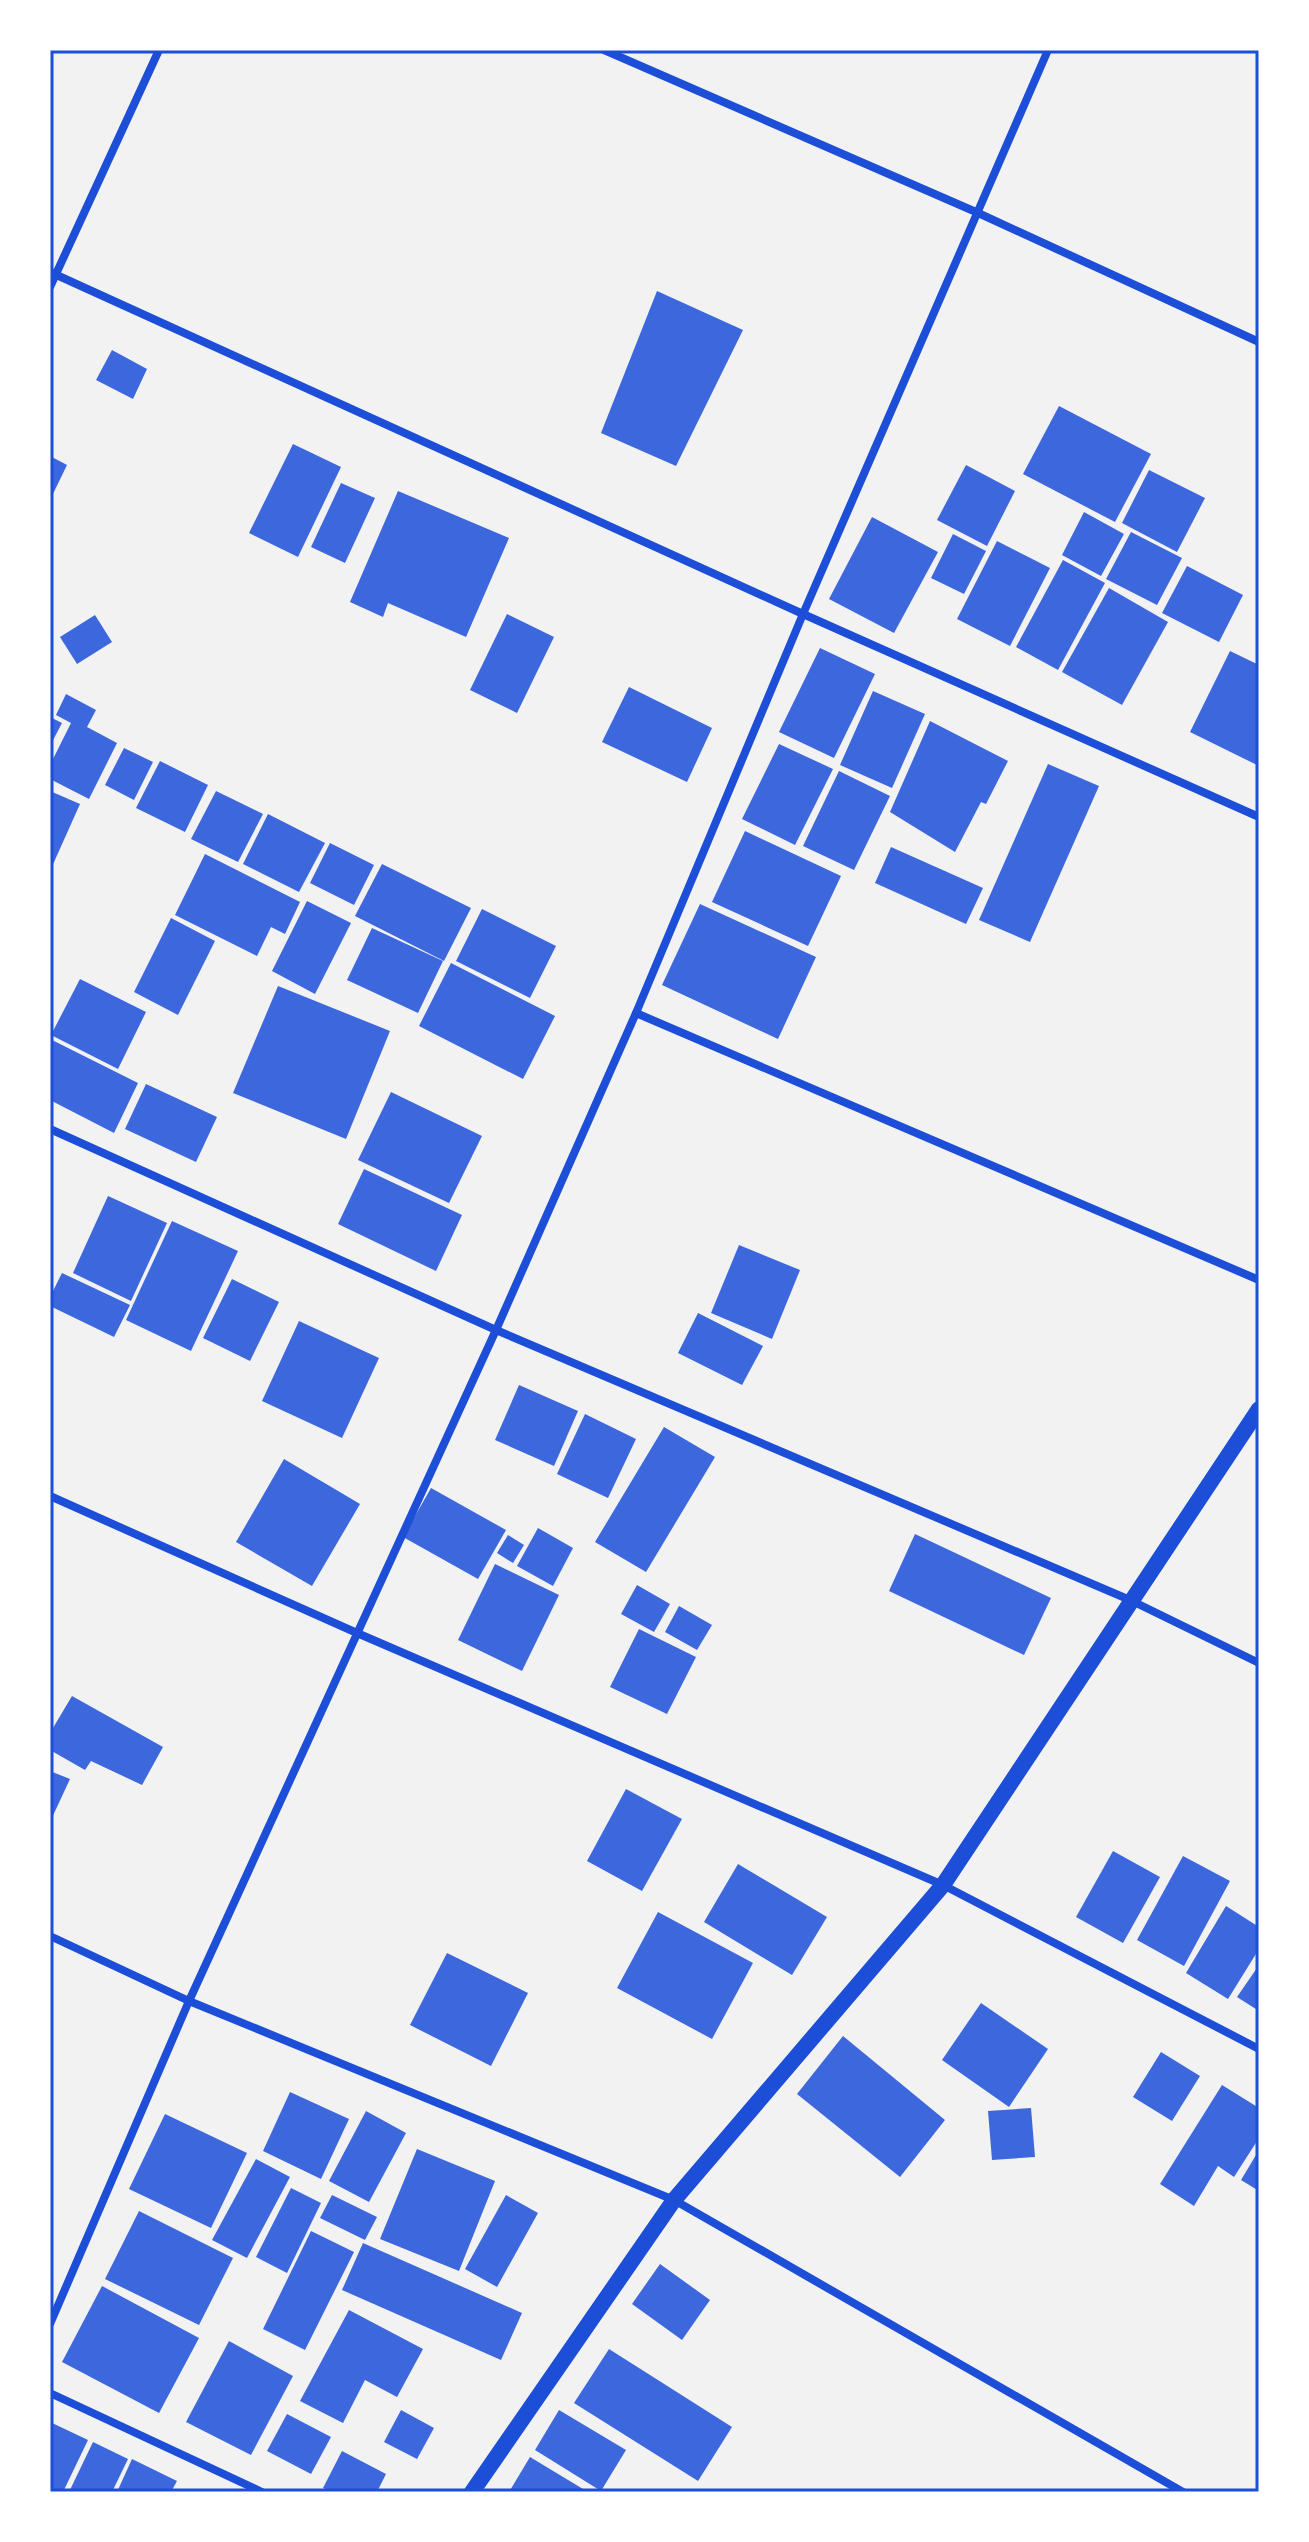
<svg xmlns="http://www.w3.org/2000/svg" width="1309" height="2542" font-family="'Open Sans',sans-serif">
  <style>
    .building { fill: #3d67dc }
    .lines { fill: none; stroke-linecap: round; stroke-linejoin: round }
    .minor { stroke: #1d4ed8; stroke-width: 8 }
    .secondary { stroke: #1d4ed8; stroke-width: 16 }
    .neatline { fill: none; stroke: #1d4ed8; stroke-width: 3 }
  </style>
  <rect width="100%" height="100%" fill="#f2f2f2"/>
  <g class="building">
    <polygon points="657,291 743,330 676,466 601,433"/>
    <polygon points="112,350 147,369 133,399 96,380"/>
    <polygon points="1059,406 1151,454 1115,522 1023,474"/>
    <polygon points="293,444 341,467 298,557 249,533"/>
    <polygon points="50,456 67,465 50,500"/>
    <polygon points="966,465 1015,491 987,546 937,520"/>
    <polygon points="1149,470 1205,498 1177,552 1122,523"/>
    <polygon points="341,483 375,498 345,563 311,547"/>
    <polygon points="398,491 509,538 466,637 388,603 383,617 350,602"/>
    <polygon points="1084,512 1124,534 1101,576 1062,555"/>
    <polygon points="872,517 938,552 894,633 829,599"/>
    <polygon points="1131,532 1182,558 1157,605 1106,579"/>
    <polygon points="953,534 986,551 964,594 931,578"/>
    <polygon points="997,541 1050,568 1010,646 957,619"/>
    <polygon points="1063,560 1105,583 1058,670 1016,647"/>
    <polygon points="1187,566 1243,595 1219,642 1162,613"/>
    <polygon points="1109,588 1168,622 1122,705 1062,672"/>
    <polygon points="507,614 554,637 517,713 470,690"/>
    <polygon points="95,615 112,642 77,664 60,637"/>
    <polygon points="820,648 875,674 834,758 779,732"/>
    <polygon points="1230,651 1259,665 1259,766 1190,732"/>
    <polygon points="629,687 712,728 687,782 602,742"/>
    <polygon points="873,691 925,714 892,788 840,765"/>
    <polygon points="66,694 96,710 87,727 117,743 89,799 50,779 50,765 71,723 56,715"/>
    <polygon points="50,717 62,723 50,746"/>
    <polygon points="930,721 1008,761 986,804 981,802 955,852 890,812"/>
    <polygon points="779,744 833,769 795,845 742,819"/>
    <polygon points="124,748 153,762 134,800 105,785"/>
    <polygon points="160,761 208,785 185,832 136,808"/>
    <polygon points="1048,764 1099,786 1030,942 979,920"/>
    <polygon points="839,771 890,796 854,870 803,846"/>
    <polygon points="50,791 80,804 50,871"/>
    <polygon points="216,791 263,814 238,862 191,839"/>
    <polygon points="268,814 325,843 299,892 243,864"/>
    <polygon points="745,831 841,876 808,946 712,902"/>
    <polygon points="330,843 374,865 354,905 310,883"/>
    <polygon points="891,847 983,888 966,924 875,883"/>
    <polygon points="205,854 300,902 285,934 271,927 257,956 175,915"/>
    <polygon points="382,864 471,908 444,961 355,916"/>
    <polygon points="307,901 351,923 315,994 272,971"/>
    <polygon points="700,904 816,957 778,1039 662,985"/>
    <polygon points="482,909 556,946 530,998 456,961"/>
    <polygon points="171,918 215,941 178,1015 134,992"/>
    <polygon points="372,928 443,961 418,1013 347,980"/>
    <polygon points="451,963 555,1016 523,1079 419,1026"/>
    <polygon points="80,979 146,1012 118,1069 51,1035"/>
    <polygon points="278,986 390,1031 346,1139 233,1093"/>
    <polygon points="50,1039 138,1083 114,1133 50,1100"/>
    <polygon points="146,1084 217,1117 196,1162 125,1129"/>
    <polygon points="391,1092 482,1136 449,1203 358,1160"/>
    <polygon points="364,1169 462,1215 436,1271 338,1224"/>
    <polygon points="108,1196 167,1223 131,1301 73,1273"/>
    <polygon points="172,1221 238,1251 191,1351 126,1320"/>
    <polygon points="739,1245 800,1270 772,1339 711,1313"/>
    <polygon points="62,1273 130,1305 114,1337 50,1306 50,1297"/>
    <polygon points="232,1279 279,1302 250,1361 203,1338"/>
    <polygon points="698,1313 763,1346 742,1385 678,1353"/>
    <polygon points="299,1321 379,1358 342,1438 262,1401"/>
    <polygon points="519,1385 578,1411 554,1466 495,1440"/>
    <polygon points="585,1414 636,1439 608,1498 557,1474"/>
    <polygon points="664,1427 715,1457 646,1572 595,1542"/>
    <polygon points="284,1459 360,1504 312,1586 236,1542"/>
    <polygon points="431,1488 506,1530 478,1579 403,1537"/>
    <polygon points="538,1528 573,1548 553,1586 517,1566"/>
    <polygon points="915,1534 1051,1598 1024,1655 889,1591"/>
    <polygon points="508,1535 524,1545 513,1563 497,1553"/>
    <polygon points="495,1564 559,1595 522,1671 458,1640"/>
    <polygon points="637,1585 670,1604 654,1632 621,1614"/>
    <polygon points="679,1606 712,1625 697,1650 665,1632"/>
    <polygon points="639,1629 696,1657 667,1714 610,1687"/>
    <polygon points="72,1696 163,1747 142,1785 91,1761 85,1770 50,1750 50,1733"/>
    <polygon points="50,1771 70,1779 50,1822"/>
    <polygon points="626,1789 682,1819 642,1891 587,1861"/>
    <polygon points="1113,1851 1160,1877 1123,1943 1076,1917"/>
    <polygon points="1183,1856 1230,1881 1184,1966 1137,1940"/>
    <polygon points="738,1864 827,1917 792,1975 704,1922"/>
    <polygon points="1226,1906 1259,1927 1259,1949 1228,1999 1186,1973"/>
    <polygon points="658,1912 753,1963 712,2039 617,1988"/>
    <polygon points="447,1953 528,1993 491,2066 410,2025"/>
    <polygon points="1259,1965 1259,2011 1237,1997"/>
    <polygon points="981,2003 1048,2049 1009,2107 942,2060"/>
    <polygon points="843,2036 945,2120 900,2177 797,2094"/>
    <polygon points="1161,2052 1200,2076 1172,2121 1133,2097"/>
    <polygon points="1222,2085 1259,2108 1259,2138 1234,2177 1218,2166 1194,2206 1160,2184"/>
    <polygon points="290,2092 349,2119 321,2179 263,2151"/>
    <polygon points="1031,2108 1035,2157 992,2160 988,2111"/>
    <polygon points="366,2111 406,2133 369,2202 329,2181"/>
    <polygon points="165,2114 247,2153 211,2228 129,2189"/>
    <polygon points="417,2149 495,2181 459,2271 380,2239"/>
    <polygon points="1259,2150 1259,2191 1241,2180"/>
    <polygon points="256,2159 290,2177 247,2258 212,2240"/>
    <polygon points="291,2188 321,2203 287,2273 256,2257"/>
    <polygon points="332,2195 377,2217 365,2240 320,2218"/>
    <polygon points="506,2195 538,2213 497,2287 465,2269"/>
    <polygon points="139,2211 233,2258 199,2325 105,2279"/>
    <polygon points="311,2231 354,2252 305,2350 263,2329"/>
    <polygon points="363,2243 522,2313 501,2360 342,2290"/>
    <polygon points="660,2264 710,2300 682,2340 632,2304"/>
    <polygon points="102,2286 199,2338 159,2413 62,2362"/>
    <polygon points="349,2310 423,2349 397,2397 365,2380 343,2423 300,2401"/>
    <polygon points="229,2341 293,2376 251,2455 186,2422"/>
    <polygon points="609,2349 732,2427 698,2481 574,2403"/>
    <polygon points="401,2410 434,2428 417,2459 384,2442"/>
    <polygon points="559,2410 626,2450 601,2491 535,2450"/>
    <polygon points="287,2414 331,2437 311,2474 267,2451"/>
    <polygon points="50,2422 88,2440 63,2492 50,2492"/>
    <polygon points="93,2442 128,2459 112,2492 69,2492"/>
    <polygon points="342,2451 386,2474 377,2492 332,2492 323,2488"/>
    <polygon points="530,2457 588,2492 509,2492"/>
    <polygon points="132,2459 177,2481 171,2492 117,2492"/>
  </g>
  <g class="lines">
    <g class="minor">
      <polyline points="604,50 976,212 1259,342"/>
      <polyline points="50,272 803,614 1259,817"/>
      <polyline points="50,287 159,50"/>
      <polyline points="636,1013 1259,1280"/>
      <polyline points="50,1129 496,1330 1130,1600 1259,1663"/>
      <polyline points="50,1496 357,1633 943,1885 1259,2049"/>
      <polyline points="50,1936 189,2001 674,2200 1183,2492"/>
      <polyline points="50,2324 189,2001 496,1330 636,1013 803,614 1048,50"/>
      <polyline points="50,2393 262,2492"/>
    </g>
    <polyline class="secondary" points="472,2492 674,2200 943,1885 1259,1409"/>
  </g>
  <rect width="1309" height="2542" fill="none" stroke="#ffffff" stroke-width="104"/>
  <rect x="52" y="52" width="1205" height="2438" class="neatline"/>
</svg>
